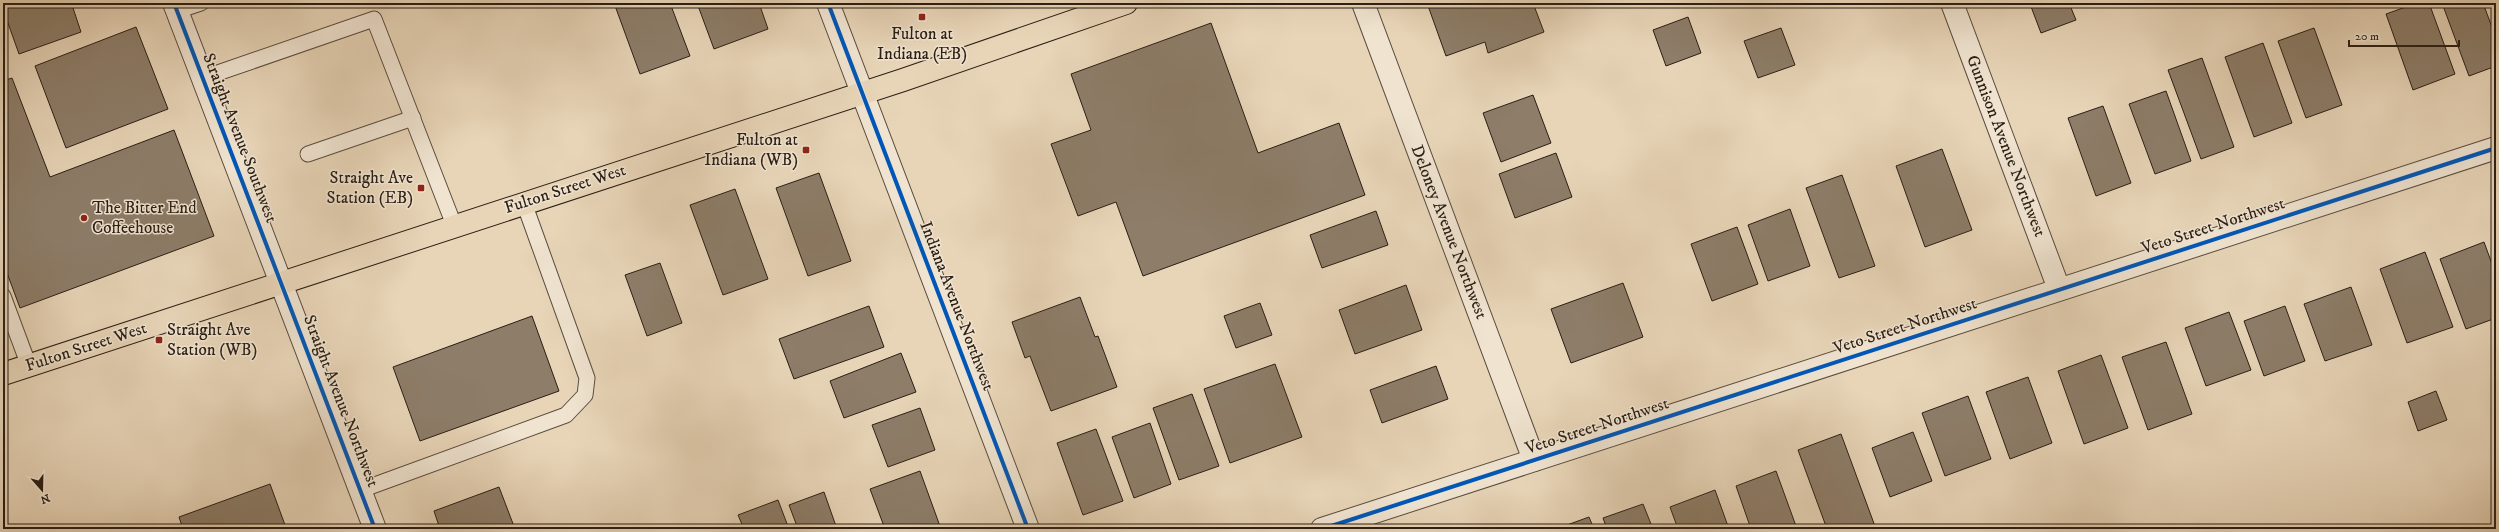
<svg xmlns="http://www.w3.org/2000/svg" width="2499" height="532" font-family="'IM FELL DW Pica',serif">
  <style>
    .building { fill: #8d7d69; stroke: #2a1e14 }
    .lines { fill: none; stroke-linecap: round; stroke-linejoin: round }
    .service-casing { stroke: #5a4c3d; stroke-width: 17 }
    .minor-casing { stroke: #5a4c3d; stroke-width: 24 }
    .primary-casing { stroke: #2a1e14; stroke-width: 24 }
    .service { stroke: #f0e4d1; stroke-width: 15 }
    .minor { stroke: #f0e4d1; stroke-width: 22 }
    .primary { stroke: #e8d5b8; stroke-width: 22 }
    .cycleway-casing { stroke: #f0e4d1; stroke-width: 6 }
    .cycleway { stroke: #0057b8; stroke-width: 4 }
    .poi-dot { fill: #8f2418; stroke: #f0e4d1; stroke-width: 1.5 }
    .labels { text-anchor: middle; dominant-baseline: central; stroke-width: 3; stroke-linejoin: round; paint-order: stroke }
    .poi-label { font-size: 17px; fill: #2a1e14; stroke: #f0e4d1; text-anchor: end }
    .street-label { font-size: 17px; fill: #2a1e14; stroke: #f0e4d1 }
  </style>
  <rect width="100%" height="100%" fill="#e8d5b8"/>
  <filter id="stains"><feTurbulence type="fractalNoise" baseFrequency=".005" numOctaves="4"/><feColorMatrix values="0 0 0 0 .2 0 0 0 0 .09 0 0 0 0 .02 0 0 0 .5 -.17"/></filter>
  <radialGradient id="worn" r=".72"><stop offset=".6" stop-color="#630" stop-opacity="0"/><stop offset="1" stop-color="#630" stop-opacity=".3"/></radialGradient>
  <g class="building">
    <polygon points="3,3 88,3 73,8 81,32 19,54 3,9"/>
    <polygon points="614,3 670,3 690,56 640,74"/>
    <polygon points="697,3 759,3 768,29 714,49"/>
    <polygon points="1427,3 1533,3 1544,32 1488,53 1485,42 1446,56"/>
    <polygon points="2069,3 2076,20 2041,33 2030,4"/>
    <polygon points="2417,3 2429,3 2455,74 2413,90 2386,14"/>
    <polygon points="2442,3 2483,3 2496,38 2496,66 2469,76"/>
    <polygon points="1688,17 1701,53 1666,66 1653,30"/>
    <polygon points="1211,23 1258,153 1339,123 1365,195 1143,276 1116,202 1078,216 1051,144 1091,130 1071,74"/>
    <polygon points="136,27 168,109 66,148 35,66"/>
    <polygon points="1781,28 1795,65 1758,78 1744,41"/>
    <polygon points="2314,28 2342,105 2306,118 2278,41"/>
    <polygon points="2263,43 2292,123 2254,137 2225,57"/>
    <polygon points="2202,58 2234,147 2201,159 2168,70"/>
    <polygon points="12,78 50,177 174,130 214,236 20,308 3,262 3,81"/>
    <polygon points="2166,91 2191,161 2155,174 2129,104"/>
    <polygon points="1533,95 1551,143 1501,162 1483,113"/>
    <polygon points="2103,106 2131,183 2096,196 2068,118"/>
    <polygon points="1942,149 1972,230 1925,247 1896,166"/>
    <polygon points="1556,153 1572,197 1515,218 1499,174"/>
    <polygon points="819,173 851,261 808,276 776,188"/>
    <polygon points="1842,175 1875,266 1839,278 1806,188"/>
    <polygon points="735,189 768,279 723,295 690,205"/>
    <polygon points="1790,209 1810,266 1768,281 1748,225"/>
    <polygon points="1376,211 1388,245 1322,268 1310,235"/>
    <polygon points="1737,227 1758,284 1712,301 1691,244"/>
    <polygon points="2484,242 2496,275 2496,318 2466,329 2440,259"/>
    <polygon points="2425,252 2453,327 2407,343 2380,269"/>
    <polygon points="660,263 682,323 647,336 625,275"/>
    <polygon points="1623,283 1643,337 1571,363 1551,309"/>
    <polygon points="1406,285 1422,330 1355,354 1339,310"/>
    <polygon points="2351,287 2372,345 2325,361 2304,304"/>
    <polygon points="1080,297 1095,337 1098,336 1117,387 1051,411 1030,356 1025,358 1012,322"/>
    <polygon points="1260,303 1272,335 1236,348 1224,316"/>
    <polygon points="869,306 884,347 794,379 779,339"/>
    <polygon points="2285,306 2305,361 2264,376 2244,321"/>
    <polygon points="2229,312 2251,370 2206,386 2185,328"/>
    <polygon points="532,316 559,391 420,441 393,367"/>
    <polygon points="2166,342 2192,414 2148,430 2122,357"/>
    <polygon points="901,353 916,392 844,418 830,381"/>
    <polygon points="2101,355 2128,428 2084,444 2058,371"/>
    <polygon points="1275,364 1302,437 1230,463 1204,389"/>
    <polygon points="1436,366 1448,399 1382,423 1370,390"/>
    <polygon points="2028,377 2052,443 2010,459 1986,392"/>
    <polygon points="2436,391 2447,420 2418,431 2408,402"/>
    <polygon points="1192,394 1219,466 1179,480 1153,408"/>
    <polygon points="1968,396 1991,459 1945,476 1922,413"/>
    <polygon points="920,408 935,450 888,467 872,425"/>
    <polygon points="1150,423 1171,484 1134,498 1112,437"/>
    <polygon points="1096,429 1123,501 1083,515 1057,443"/>
    <polygon points="1913,432 1932,481 1890,497 1872,448"/>
    <polygon points="1841,434 1876,529 1827,529 1798,450"/>
    <polygon points="920,471 941,529 885,529 870,489"/>
    <polygon points="1776,471 1796,526 1788,529 1751,529 1736,486"/>
    <polygon points="270,484 285,525 274,529 183,529 179,517"/>
    <polygon points="499,487 515,529 440,529 434,511"/>
    <polygon points="1715,490 1729,529 1678,529 1670,507"/>
    <polygon points="824,492 837,529 798,529 789,505"/>
    <polygon points="778,500 789,529 744,529 738,515"/>
    <polygon points="1643,504 1653,529 1607,529 1603,518"/>
    <polygon points="1589,517 1594,529 1556,529"/>
  </g>
  <g class="lines">
    <defs>
      <g id="service">
        <polyline points="177,11 201,3"/>
        <polyline points="203,78 374,19 454,225"/>
        <polyline points="308,154 413,118"/>
        <polyline points="3,296 29,366"/>
        <polyline points="361,490 566,415 585,395 587,378 524,203"/>
      </g>
      <g id="minor">
        <polyline points="174,3 375,529"/>
        <polyline points="828,3 1028,529"/>
        <polyline points="1363,3 1534,460"/>
        <polyline points="1952,3 2059,289"/>
        <polyline points="1322,529 2496,148"/>
      </g>
      <polyline id="primary" points="3,374 903,80 1126,3"/>
    </defs>
    <use href="#service" class="service-casing"/>
    <use href="#minor" class="minor-casing"/>
    <use href="#primary" class="primary-casing"/>
    <use href="#service" class="service"/>
    <use href="#minor" class="minor"/>
    <use href="#primary" class="primary"/>
    <defs>
      <g id="cycleway">
        <polyline points="174,3 375,529"/>
        <polyline points="828,3 1028,529"/>
        <polyline points="1322,529 2496,148"/>
      </g>
    </defs>
    <use href="#cycleway" class="cycleway-casing"/>
    <use href="#cycleway" class="cycleway"/>
  </g>
  <g class="poi-dot">
    <rect x="918" y="13" width="8" height="8" rx="2"/>
    <rect x="802" y="146" width="8" height="8" rx="2"/>
    <rect x="417" y="184" width="8" height="8" rx="2"/>
    <circle cx="84" cy="218" r="4"/>
    <rect x="155" y="336" width="8" height="8" rx="2"/>
  </g>
  <g class="labels">
    <g class="poi-label">
      <text x="922" y="34" text-anchor="middle">Fulton at<tspan x="922" dy="20">Indiana (EB)</tspan></text>
      <text x="798" y="140">Fulton at<tspan x="798" dy="20">Indiana (WB)</tspan></text>
      <text x="413" y="178">Straight Ave<tspan x="413" dy="20">Station (EB)</tspan></text>
      <text x="92" y="208" text-anchor="start">The Bitter End<tspan x="92" dy="20">Coffeehouse</tspan></text>
      <text x="167" y="330" text-anchor="start">Straight Ave<tspan x="167" dy="20">Station (WB)</tspan></text>
    </g>
    <g class="street-label">
      <text transform="translate(240 138) rotate(69)">Straight Avenue Southwest</text>
      <text transform="translate(2006 146) rotate(69)">Gunnison Avenue Northwest</text>
      <text transform="translate(565 189) rotate(-18)">Fulton Street West</text>
      <text transform="translate(2213 226) rotate(-18)">Veto Street Northwest</text>
      <text transform="translate(1449 232) rotate(69)">Deloney Avenue Northwest</text>
      <text transform="translate(957 306) rotate(69)">Indiana Avenue Northwest</text>
      <text transform="translate(1905 326) rotate(-18)">Veto Street Northwest</text>
      <text transform="translate(86 347) rotate(-18)">Fulton Street West</text>
      <text transform="translate(341 401) rotate(69)">Straight Avenue Northwest</text>
      <text transform="translate(1597 426) rotate(-18)">Veto Street Northwest</text>
    </g>
  </g>
  <rect width="2499" height="532" fill="none" stroke="#e8d5b8" stroke-width="16"/>
  <rect x="4" y="4" width="2491" height="524" fill="none" stroke="#2a1e14" stroke-width="2"/>
  <rect x="8" y="8" width="2483" height="516" fill="none" stroke="#2a1e14"/>
  <g transform="translate(42 490) rotate(160)" stroke="#f0e4d1" stroke-width="3" paint-order="stroke">
  <path d="M0-3L7 15L0 10L-7 15Z" fill="#2a1e14"/>
  <text y="-6" font-size="11" font-weight="bold" text-anchor="middle" fill="#2a1e14">N</text>
  </g>
  <path d="M2349 40v6h110v-6" fill="none" stroke="#2a1e14" stroke-width="2"/>
  <text x="2355" y="40" font-size="12" fill="#2a1e14" stroke="#f0e4d1" stroke-width="3" paint-order="stroke">20 m</text>
  <rect width="100%" height="100%" filter="url(#stains)"/>
  <rect width="100%" height="100%" fill="url(#worn)"/>
</svg>
